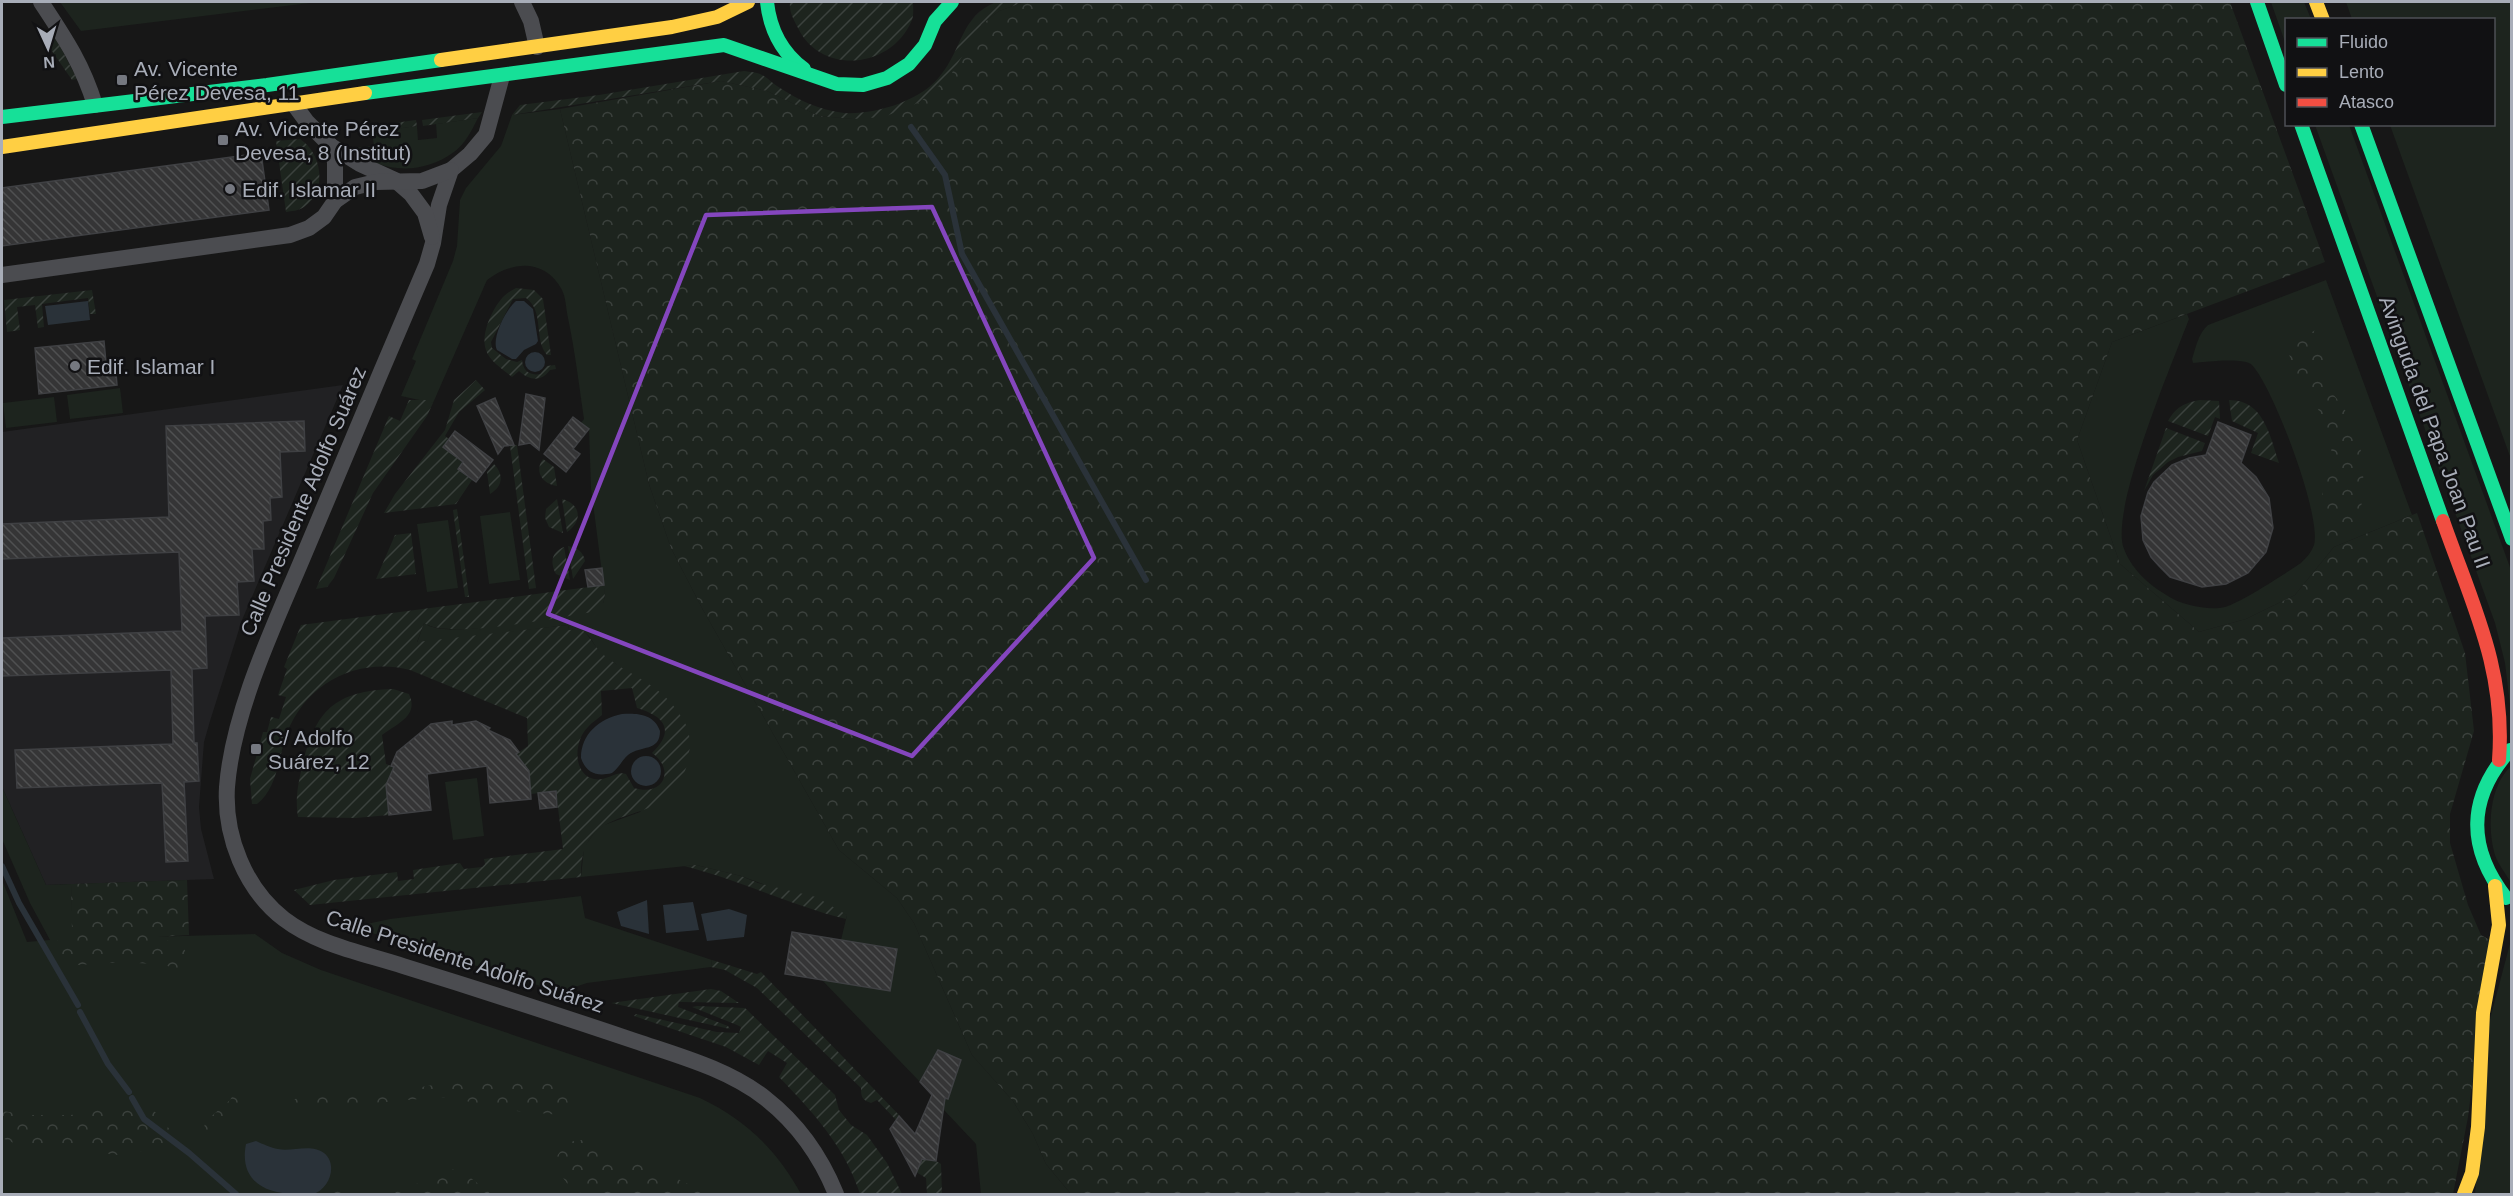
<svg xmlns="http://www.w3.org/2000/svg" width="2513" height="1196" font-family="Helvetica,sans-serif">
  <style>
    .built { fill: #212123 }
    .grass { fill: #1d241e }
    .forest { fill: url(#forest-crowns) }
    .garden { fill: url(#garden-furrows); fill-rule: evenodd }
    .water { fill: #2a3239 }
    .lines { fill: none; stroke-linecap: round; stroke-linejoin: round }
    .stream { stroke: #2a3239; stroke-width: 6 }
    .building { fill: url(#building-back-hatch); stroke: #3f4043; stroke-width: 1.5 }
    .street { stroke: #4b4c50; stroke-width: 16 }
    .fast { stroke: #16e098; stroke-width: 14 }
    .slow { stroke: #ffcf43; stroke-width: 14 }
    .jam { stroke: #f24e42; stroke-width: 14 }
    .marked { fill: none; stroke: #8446be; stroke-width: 4.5; stroke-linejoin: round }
    .poi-dot { fill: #757880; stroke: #111113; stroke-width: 2 }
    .labels { text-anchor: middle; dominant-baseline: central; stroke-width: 5; stroke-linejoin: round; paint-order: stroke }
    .poi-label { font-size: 21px; fill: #a8adb8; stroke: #111113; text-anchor: start }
    .street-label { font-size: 21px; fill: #a8adb8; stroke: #111113 }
  </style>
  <defs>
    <pattern id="forest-crowns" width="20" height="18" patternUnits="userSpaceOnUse" patternTransform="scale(1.5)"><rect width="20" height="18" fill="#1d241e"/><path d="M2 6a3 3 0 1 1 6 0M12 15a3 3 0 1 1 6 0" fill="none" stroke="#3b413d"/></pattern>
    <pattern id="garden-furrows" width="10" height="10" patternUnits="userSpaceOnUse" patternTransform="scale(1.5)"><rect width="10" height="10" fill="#1d241e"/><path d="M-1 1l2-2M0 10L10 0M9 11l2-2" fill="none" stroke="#3b413d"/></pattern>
    <pattern id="building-back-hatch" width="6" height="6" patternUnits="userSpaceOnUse" patternTransform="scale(1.5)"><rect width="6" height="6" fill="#353536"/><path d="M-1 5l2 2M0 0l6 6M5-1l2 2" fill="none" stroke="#4f5051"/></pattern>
  </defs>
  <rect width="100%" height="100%" fill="#171717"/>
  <polygon class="built" points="343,385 242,620 210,721 204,742 199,807 201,829 214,879 46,885 2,787 2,432"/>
  <g class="grass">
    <polygon points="60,2 318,2 81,31"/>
    <polygon points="2271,2 2304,2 2311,19 2286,20 2286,45"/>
    <polygon points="2346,2 2511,2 2511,459 2390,125 2494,124 2494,20 2352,19"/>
    <path d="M 560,109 L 649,484 L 671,548 L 702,608 L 839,850 L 897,898 L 914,923 L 972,1055 L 1013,1101 L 1033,1134 L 1046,1164 L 1071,1194 L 981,1194 L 976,1144 L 943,1109 L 945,1098 L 948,1098 L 961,1060 L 938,1050 L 920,1082 L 821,979 L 890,990 L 897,949 L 841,940 L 847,915 L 741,876 L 696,865 L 581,877 L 584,847 L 595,832 L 604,825 L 640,812 L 690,751 L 616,664 C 612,661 607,659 603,655 C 589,642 592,628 569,630 L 568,625 L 417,643 L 424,623 C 451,643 568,610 603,603 L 605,596 L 591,488 L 589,429 L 581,423 L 584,419 C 579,385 575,351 568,318 C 566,309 566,298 562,290 C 545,258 512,261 487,280 L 433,403 L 401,396 L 416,361 L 412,359 L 453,261 L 457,246 L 460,200 L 466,188 L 501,146 L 512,115 Z"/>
    <path d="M 478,118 C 472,130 465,144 454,152 C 423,175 380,174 352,148 L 374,146 L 372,132 L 417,126 L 418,140 L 437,138 L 436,124 Z"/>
    <polygon points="2315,125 2349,125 2511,570 2511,713 2505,663 2495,623"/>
    <path d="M 2326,280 L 2412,515 L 2334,547 L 2295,595 L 2246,619 L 2199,632 L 2120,564 L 2077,440 L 2112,342 L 2187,314 L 2189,319 C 2172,364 2112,505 2123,546 C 2130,568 2149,585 2168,596 C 2181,605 2210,611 2225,607 C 2244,601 2284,574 2301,563 C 2306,558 2311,553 2314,545 C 2322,516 2273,387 2252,365 C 2243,357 2206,362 2193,363 L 2192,359 C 2196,347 2198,334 2208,325 Z"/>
    <polygon points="120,388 123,413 70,419 67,395"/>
    <polygon points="54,397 57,422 6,428 3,403"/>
    <polygon points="510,512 520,580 489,584 480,516"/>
    <polygon points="448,520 458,588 427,592 417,524"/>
    <path d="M 2511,766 L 2511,883 C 2506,874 2498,864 2495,855 C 2487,827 2489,787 2511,766 Z"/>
    <polygon points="477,778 484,836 453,840 445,782"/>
    <path d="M 2,787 L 46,885 L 71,884 L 73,939 L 255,934 L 282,953 L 321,970 L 700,1098 C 746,1120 777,1150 801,1194 L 2,1194 L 2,880 L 27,942 L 50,940 L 30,903 L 2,839 Z"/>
    <polygon points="581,896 585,918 712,960 711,967 587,983 575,987 572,996 353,927 390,919"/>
    <polygon points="2511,940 2511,1194 2475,1194 2490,1019"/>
  </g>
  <g class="forest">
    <polygon points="1024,2 2230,2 2325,262 2112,342 2077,440 2120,564 2199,632 2246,619 2295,595 2334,547 2417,513 2465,653 2474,731 2450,814 2450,843 2468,905 2481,935 2490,940 2468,1117 2453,1194 1071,1194 1046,1164 1033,1134 1013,1101 972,1055 914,923 897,898 839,850 702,608 671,548 649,484 560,109 721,81 767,91 819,116 853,119 920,102 969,43 982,24 999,11"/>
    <path d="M 2316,330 L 2330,360 L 2324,364 L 2320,372 C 2327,390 2339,399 2348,415 C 2369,453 2364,489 2358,531 L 2339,540 L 2324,535 L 2322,486 L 2334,464 L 2328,433 L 2316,404 L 2295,374 L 2286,344 Z"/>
    <path d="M 187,880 L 189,935 L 157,937 L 183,946 L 193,968 L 186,971 C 152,959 104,963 69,966 L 53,951 L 62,931 L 72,931 L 71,884 Z"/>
    <polygon points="533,1080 563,1087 569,1105 561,1115 493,1109 471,1102 441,1097 309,1109 286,1105 295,1099 318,1095 405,1090 444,1083"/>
    <polygon points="238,1087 250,1096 244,1109 239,1115 228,1119 216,1136 203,1137 205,1122 230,1100"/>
    <polygon points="116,1106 151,1107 171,1131 160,1148 118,1155 70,1149 23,1147 2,1138 2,1111 30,1115 71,1115"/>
    <polygon points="582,1140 594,1146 609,1164 638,1159 690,1185 702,1194 583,1194 569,1186 552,1163 567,1142"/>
    <polygon points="448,1169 462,1171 491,1194 393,1194 406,1186 440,1179"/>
    <polygon points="337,1182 358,1194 324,1194 323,1189"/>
  </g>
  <g class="garden">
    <path d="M 790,2 L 913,2 C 913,7 914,15 912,20 C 892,69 821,76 798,28 C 793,18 789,12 790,2 Z"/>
    <path d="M 996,2 L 1024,2 L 999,11 L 982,24 L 950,76 L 920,102 L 884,117 L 853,119 L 819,116 L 767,91 L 721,81 L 512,115 L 520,105 L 599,95 L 744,71 C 750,72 757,72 762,75 C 767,77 772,83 777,86 C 798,100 819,110 844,113 C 874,115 921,101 940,76 C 963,48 960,17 996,2 Z"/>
    <polygon points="38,31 53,33 77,79 72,80"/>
    <polygon points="482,112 478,118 423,126 422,120"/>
    <polygon points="416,120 417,126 359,134 358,128"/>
    <path d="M 300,139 C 322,153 328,191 304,207 C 299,211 291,211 286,212 L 276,141 Z"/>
    <path d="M 516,288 L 534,290 L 543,299 L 551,355 L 547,355 C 533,338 545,312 526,298 L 513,299 L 491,342 L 492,348 L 506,359 L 517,362 L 522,360 C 523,370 529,376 540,374 L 547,366 L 555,365 L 556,369 L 550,370 C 541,382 530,381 519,371 L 512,377 C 504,370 489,361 486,350 C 480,334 493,307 504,296 C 507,293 512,290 516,288 Z"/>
    <polygon points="92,290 96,314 90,314 88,298 42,304 44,327 38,328 35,305 17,307 20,330 7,332 4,300"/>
    <polygon points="476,380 485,390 459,412 445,436 449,439 443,447 463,463 458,469 472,480 456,504 384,513 395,494 445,430 454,400"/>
    <polygon points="409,400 426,400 433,403 427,416 373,493 334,578 327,587 316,589 389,416 400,421"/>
    <path d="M 2200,400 L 2219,401 L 2220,419 L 2215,417 L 2208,436 L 2168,421 C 2176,407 2184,403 2200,400 Z"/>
    <path d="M 2229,400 C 2264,400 2270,436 2279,463 L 2251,453 L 2258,433 L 2232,421 Z"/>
    <polygon points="2166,428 2205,443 2202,451 2178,457 2168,462 2153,475 2144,491"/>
    <polygon points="517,445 536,588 529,589 510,446"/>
    <path d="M 543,459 L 554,467 L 557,486 C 542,484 534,471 543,459 Z"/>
    <path d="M 494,464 C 504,475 503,486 490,494 L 487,472 Z"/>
    <polygon points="557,499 563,533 549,527 545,518 546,509"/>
    <path d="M 562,499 C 581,504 583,521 567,532 Z"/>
    <polygon points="457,509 469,597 465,597 453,510"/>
    <polygon points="411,533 416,574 376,579 395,535"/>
    <path d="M 568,546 C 577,548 583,551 585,561 L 573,579 Z"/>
    <path d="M 564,547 L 570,580 L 556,574 C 550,563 551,552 564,547 Z"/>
    <path d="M 604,585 C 606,597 605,606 593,612 C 560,617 448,640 424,623 L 417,642 L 568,625 L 569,630 L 581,629 C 591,636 595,649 605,656 C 626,673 655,683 672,704 C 677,710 684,720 687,727 C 695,749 685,784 667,798 C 646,814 616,814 597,831 C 583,843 581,859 581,877 L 310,905 L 294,890 L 334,880 L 397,872 L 398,881 L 414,879 L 413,870 L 460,863 L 464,869 L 482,867 L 485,864 L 484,859 L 563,849 L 556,791 L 531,794 L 529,779 L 516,754 L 528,746 L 527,718 L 410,670 C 358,657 307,682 287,733 C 278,757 278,788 257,804 L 252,804 L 250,779 L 263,732 L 267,732 L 271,717 L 279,719 L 286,697 L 278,695 L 287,669 L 284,667 L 301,625 ZM 632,688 L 637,708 C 664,716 676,730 652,753 C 676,770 663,797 634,788 L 626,774 C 616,770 606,782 594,779 C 572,774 574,740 588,727 C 592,722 598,719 602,715 L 601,691 Z"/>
    <path d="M 393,689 L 409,694 C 419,716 398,723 382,735 L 386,764 L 394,767 C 387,783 387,798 389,815 L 356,818 L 298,817 C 295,798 298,785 302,767 C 315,711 334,691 393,689 Z"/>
    <path d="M 696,865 L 741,876 L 758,883 L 816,897 L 847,915 L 846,919 C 790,905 740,880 684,866 Z"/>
    <path d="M 712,960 L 757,974 L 761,972 L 899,1115 L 896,1120 L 877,1100 L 871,1103 C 862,1100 861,1097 861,1088 L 757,988 L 725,970 L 711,967 Z"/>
    <polygon points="711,989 721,991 739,1003 682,1002 679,1002 678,1007 728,1026 730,1029 611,1003"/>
    <path d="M 697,1006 L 745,1008 L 835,1095 L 839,1110 L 851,1125 L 867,1135 L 887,1163 L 902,1194 L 860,1194 C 845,1147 813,1112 779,1077 L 787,1063 L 768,1051 L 759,1065 L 726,1047 L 634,1016 L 636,1014 L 717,1032 L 739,1033 L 741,1027 L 737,1025 L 692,1007 Z"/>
    <polygon points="922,1159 936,1161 941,1164 942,1194 927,1194 926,1178 916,1172"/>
  </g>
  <g class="water">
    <polygon points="88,301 90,320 48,325 45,306"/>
    <path d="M 516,301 L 524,301 L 533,309 L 538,341 L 536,344 L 524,350 L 516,359 L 512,359 L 497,350 C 491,339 506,309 516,301 Z"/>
    <circle cx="535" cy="362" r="10"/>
    <path d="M 622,714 C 638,713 654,714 660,731 C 660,752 641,745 628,755 C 622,760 619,768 612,773 C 597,777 586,773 581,758 C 581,734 599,719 622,714 Z"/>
    <circle cx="646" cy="771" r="15"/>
    <polygon points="647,900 649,934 621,926 617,912"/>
    <polygon points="693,902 699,930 666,933 663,905"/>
    <polygon points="729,909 747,915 744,937 707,941 701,914"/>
    <path d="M 256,1141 C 263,1144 271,1148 278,1149 C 292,1152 311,1143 324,1153 C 338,1164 330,1189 313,1194 C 308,1196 301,1194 295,1194 C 263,1194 239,1179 246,1144 Z"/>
  </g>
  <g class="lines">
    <g class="stream">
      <polyline points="911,127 945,175 962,254 1146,580"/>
      <polyline points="2,866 19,903 78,1005"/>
      <polyline points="80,1012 108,1064 129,1092"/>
      <polyline points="132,1098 144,1119 189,1153 236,1194"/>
    </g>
  </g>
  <g class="building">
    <polygon points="261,153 269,210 2,246 2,188"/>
    <polygon points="104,341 106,363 115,362 117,385 39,394 35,348"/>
    <polygon points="526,394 545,398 539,450 530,443 519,445"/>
    <polygon points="495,398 514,445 504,446 498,454 477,406"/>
    <polygon points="573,417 589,429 573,449 580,454 566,472 544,454"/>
    <polygon points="304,421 305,451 280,452 282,497 270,498 271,520 263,521 264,549 252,549 254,581 237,582 239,615 205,616 207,668 192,669 194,743 197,743 199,781 184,782 188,861 166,862 162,783 17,788 15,750 173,744 171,670 2,676 2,638 182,631 179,552 2,559 2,524 169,517 166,426"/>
    <polygon points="2218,422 2251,435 2241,463 2256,477 2269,498 2273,528 2266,552 2248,573 2226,584 2202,587 2170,577 2159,566 2151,557 2143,540 2141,516 2148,492 2154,482 2172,465 2189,458 2206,455"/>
    <polygon points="455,431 493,460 476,482 458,469 463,462 443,447"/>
    <polygon points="602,568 604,585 588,587 585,570"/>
    <polygon points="452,721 452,725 476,721 490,728 488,730 510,740 519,752 516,754 529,771 531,799 490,803 487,766 427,774 431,810 389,815 386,785 394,767 391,766 397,752 431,724"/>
    <polygon points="556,791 557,807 540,809 538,793"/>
    <polygon points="792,932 897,949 890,991 785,974"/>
    <polygon points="938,1050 961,1060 948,1099 945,1098 936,1161 922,1159 915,1176 890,1129 899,1116 915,1134 932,1095 920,1082"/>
  </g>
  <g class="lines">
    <g class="street">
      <path d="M 41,2 C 64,37 82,63 95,105"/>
      <polyline points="522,2 531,21 537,47"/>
      <path d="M 502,76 L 486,135 L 470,154 L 451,170 L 439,205 L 433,243 L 427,264 C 386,359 346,455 306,550 C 276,622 233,709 227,787 C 224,836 245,889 284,919 C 318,945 363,953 403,966 C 481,990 558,1015 635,1041 C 679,1056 728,1069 765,1098 C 797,1123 821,1157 836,1194"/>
      <polyline points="293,103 307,122 331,146 335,162 335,201"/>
      <polyline points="331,146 360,164 395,180 411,194 425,213 432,237"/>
      <polyline points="2,275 290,235 309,228 324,217 335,201 355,187 376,182 422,181 451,170"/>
    </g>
    <g class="fast">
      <path d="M 767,2 C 770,30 781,52 804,69"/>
      <polyline points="2257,2 2286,85"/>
      <polyline points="365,93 724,45 837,84 863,85 887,78 909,64 925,45 935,21 952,2"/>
      <polyline points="2,117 267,85 441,60"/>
      <polyline points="2301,124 2443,521"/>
      <polyline points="2361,124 2512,539"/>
      <path d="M 2506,898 C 2467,848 2467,798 2510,750"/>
    </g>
    <g class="slow">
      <polyline points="2316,2 2323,20"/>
      <polyline points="441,60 672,27 717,17 748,2"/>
      <polyline points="2,147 365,93"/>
      <polyline points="2464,1194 2472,1173 2478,1127 2483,1013 2499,925 2495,886"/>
    </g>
    <path class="jam" d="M 2443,521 C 2472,604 2506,669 2499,760"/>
  </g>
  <path class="marked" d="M 932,207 L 1094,558 L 912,756 L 548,614 L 706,215 Z"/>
  <g class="poi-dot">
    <rect x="116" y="74" width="12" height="12" rx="3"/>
    <rect x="217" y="134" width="12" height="12" rx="3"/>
    <circle cx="230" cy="189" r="6"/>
    <circle cx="75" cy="366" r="6"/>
    <rect x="250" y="743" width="12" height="12" rx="3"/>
  </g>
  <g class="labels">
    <g class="poi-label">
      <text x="134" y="68">Av. Vicente<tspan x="134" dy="24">Pérez Devesa, 11</tspan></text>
      <text x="235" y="128">Av. Vicente Pérez<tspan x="235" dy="24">Devesa, 8 (Institut)</tspan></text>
      <text x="242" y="189">Edif. Islamar II</text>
      <text x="87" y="366">Edif. Islamar I</text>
      <text x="268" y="737">C/ Adolfo<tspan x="268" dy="24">Suárez, 12</tspan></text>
    </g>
    <g class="street-label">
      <text transform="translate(2435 432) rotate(70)">Avinguda del Papa Joan Pau II</text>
      <text transform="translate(303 501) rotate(-67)">Calle Presidente Adolfo Suárez</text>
      <text transform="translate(465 961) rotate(18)">Calle Presidente Adolfo Suárez</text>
    </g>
  </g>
  <rect width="2513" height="1196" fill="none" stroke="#a8adb8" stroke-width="6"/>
  <rect x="2285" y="18" width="210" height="108" fill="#111113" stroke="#4d4f55" stroke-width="1.5"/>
  <rect x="2297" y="38" width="30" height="9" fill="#16e098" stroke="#4d4f55" stroke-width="1.5"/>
  <text x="2339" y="48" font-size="18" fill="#a8adb8">Fluido</text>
  <rect x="2297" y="68" width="30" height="9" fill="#ffcf43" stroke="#4d4f55" stroke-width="1.5"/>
  <text x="2339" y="78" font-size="18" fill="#a8adb8">Lento</text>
  <rect x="2297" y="98" width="30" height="9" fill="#f24e42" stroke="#4d4f55" stroke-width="1.5"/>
  <text x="2339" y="108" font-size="18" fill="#a8adb8">Atasco</text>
  <g transform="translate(48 48) rotate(176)" stroke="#111113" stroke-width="4.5" paint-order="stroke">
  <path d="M0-4.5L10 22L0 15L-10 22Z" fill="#a8adb8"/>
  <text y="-9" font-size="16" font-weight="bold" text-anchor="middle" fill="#a8adb8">N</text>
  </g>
</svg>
